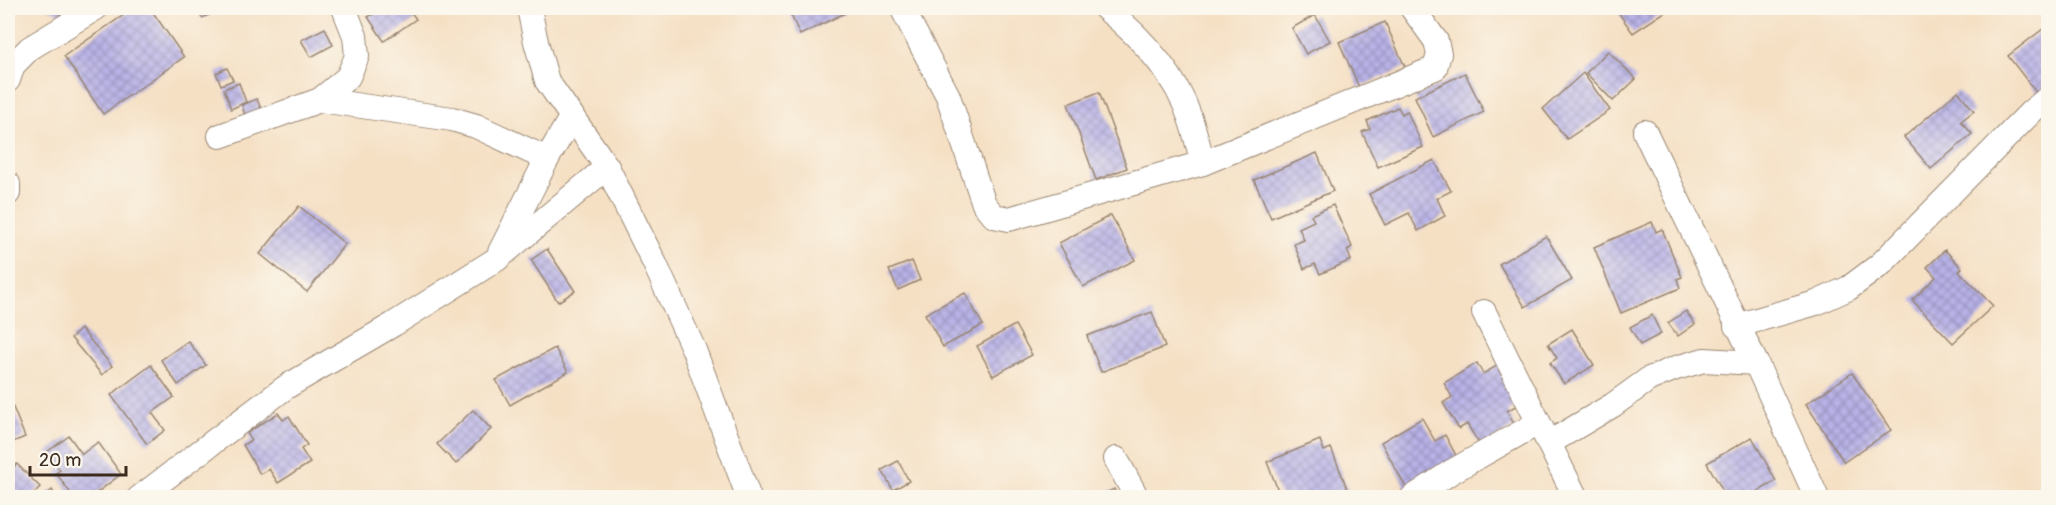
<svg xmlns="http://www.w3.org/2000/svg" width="2056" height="505" font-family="Pangolin,sans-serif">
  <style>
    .building { fill: url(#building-cross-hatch) }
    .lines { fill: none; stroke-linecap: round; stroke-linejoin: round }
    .minor-casing { stroke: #988571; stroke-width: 26 }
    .minor { stroke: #fff; stroke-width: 24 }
  </style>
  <defs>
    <pattern id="building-cross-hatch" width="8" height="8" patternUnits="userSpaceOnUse" patternTransform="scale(1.5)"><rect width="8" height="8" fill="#b8b2e7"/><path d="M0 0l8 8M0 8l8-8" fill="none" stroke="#9791bb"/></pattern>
  </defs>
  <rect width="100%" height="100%" fill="#fbf7ec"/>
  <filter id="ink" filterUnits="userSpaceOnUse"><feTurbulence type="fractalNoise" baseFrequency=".0167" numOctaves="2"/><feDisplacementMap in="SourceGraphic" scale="12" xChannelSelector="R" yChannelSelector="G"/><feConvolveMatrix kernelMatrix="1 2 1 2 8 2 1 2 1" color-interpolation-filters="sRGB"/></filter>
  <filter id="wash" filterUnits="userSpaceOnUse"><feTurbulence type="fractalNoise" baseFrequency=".008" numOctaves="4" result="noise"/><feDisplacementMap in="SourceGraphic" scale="24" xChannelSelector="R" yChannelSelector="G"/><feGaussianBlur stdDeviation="1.35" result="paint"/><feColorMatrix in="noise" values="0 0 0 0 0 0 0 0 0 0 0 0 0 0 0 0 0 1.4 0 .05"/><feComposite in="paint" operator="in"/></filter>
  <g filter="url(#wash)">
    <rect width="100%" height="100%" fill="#f5e0c4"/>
    <g id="blocks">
      <g class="building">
        <polygon points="46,8 70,8 66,16"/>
        <polygon points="134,8 150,8 184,57 103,114 64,56"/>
        <polygon points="196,8 216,8 218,11 202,18"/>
        <polygon points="358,8 369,8 358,14 356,9"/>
        <polygon points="383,8 408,8 416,19 384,41 368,17"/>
        <polygon points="797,8 855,8 800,35 789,11"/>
        <polygon points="1615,8 1671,8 1633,33"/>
        <polygon points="1315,15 1330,41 1306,54 1292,28"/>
        <polygon points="1385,22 1405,67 1359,87 1339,42"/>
        <polygon points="2048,25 2048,87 2038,95 2008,56"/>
        <polygon points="325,28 333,45 311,57 301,40"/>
        <polygon points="1608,51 1636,79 1613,101 1586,73"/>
        <polygon points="227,68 233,80 221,85 216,73"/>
        <polygon points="1465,73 1484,112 1433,137 1415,97"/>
        <polygon points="1583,73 1610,110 1567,139 1543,109"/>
        <polygon points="239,83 246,102 231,109 224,89"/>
        <polygon points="1958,91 1974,111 1961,121 1972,134 1931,169 1904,137"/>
        <polygon points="1099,92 1127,168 1096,180 1068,104"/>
        <polygon points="257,99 263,114 246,120 242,105"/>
        <polygon points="1398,107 1402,114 1407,111 1423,147 1378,167 1362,132 1370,129 1367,121"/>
        <polygon points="1317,153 1333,191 1271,218 1254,180"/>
        <polygon points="1434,160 1451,191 1437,198 1445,216 1418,231 1409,213 1385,225 1369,194"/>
        <polygon points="1333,205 1352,247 1347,250 1351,260 1320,274 1315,264 1304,269 1294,244 1304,240 1299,228 1314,221 1311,215"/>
        <polygon points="299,206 345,244 307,292 260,254"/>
        <polygon points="1111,215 1135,260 1083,287 1059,243"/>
        <polygon points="1652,222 1656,232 1662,229 1682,277 1677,279 1680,288 1621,313 1594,247"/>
        <polygon points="1546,236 1572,280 1525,307 1499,264"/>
        <polygon points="547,249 575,291 558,302 531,260"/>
        <polygon points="1945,250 1962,268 1959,271 1993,306 1953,343 1912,300 1936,277 1927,267"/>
        <polygon points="912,261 920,280 898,290 889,270"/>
        <polygon points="965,293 983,325 943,347 925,314"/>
        <polygon points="1686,311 1695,324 1678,336 1668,323"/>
        <polygon points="1152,312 1165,347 1101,372 1087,336"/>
        <polygon points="1652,315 1661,334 1640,345 1630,327"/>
        <polygon points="1015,325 1032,355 993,376 977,346"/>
        <polygon points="81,329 112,366 102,375 71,338"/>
        <polygon points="1572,329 1594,365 1564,384 1550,363 1557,358 1548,344"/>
        <polygon points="188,341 206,365 178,385 161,360"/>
        <polygon points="555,348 568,372 510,405 496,380"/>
        <polygon points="1477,363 1483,374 1500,364 1522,402 1507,411 1515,426 1481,447 1467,424 1459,429 1443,403 1452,397 1444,383"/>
        <polygon points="151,365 174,397 152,413 165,430 147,444 111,395"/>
        <polygon points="1852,373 1891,430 1844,462 1806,404"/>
        <polygon points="8,395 25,437 8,444"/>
        <polygon points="473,410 491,429 456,464 437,444"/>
        <polygon points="278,413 283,420 289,416 307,445 301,449 310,463 278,483 269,469 260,474 243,445 251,440 247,433"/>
        <polygon points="1422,418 1435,441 1445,435 1459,461 1408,491 1381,442"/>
        <polygon points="69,436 82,454 98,442 121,474 90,498 74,498 56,473 60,470 47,452"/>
        <polygon points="1752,437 1776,481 1747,498 1727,498 1707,463"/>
        <polygon points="1320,440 1324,451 1331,448 1351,498 1281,498 1267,462"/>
        <polygon points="898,461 909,481 893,490 882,470"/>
        <polygon points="17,464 40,487 29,498 8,498 8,473"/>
        <polygon points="1114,489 1118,498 1097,498"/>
        <polygon points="52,490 57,498 42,498"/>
      </g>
    </g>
  </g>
  <g filter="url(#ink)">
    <use href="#blocks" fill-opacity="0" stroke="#988571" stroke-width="1.5"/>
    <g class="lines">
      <defs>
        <g id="minor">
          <polyline points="529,8 536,42 547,81 607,167 655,264 694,350 749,498"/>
          <polyline points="902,8 948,96 984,204 994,216 1009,219 1203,163 1435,68 1439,54 1436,41 1412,8"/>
          <path d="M 1105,8 C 1141,37 1175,73 1190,118 C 1195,133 1199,148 1203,163"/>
          <polyline points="8,80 13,65 30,48 96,8"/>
          <polyline points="320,100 452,119 476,126 547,159"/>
          <polyline points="1645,132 1756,363 1817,498"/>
          <polyline points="220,136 320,100 348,77 357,56 355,36 344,8"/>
          <polyline points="8,184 8,193"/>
          <polyline points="500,252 547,159 572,116"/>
          <polyline points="1484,312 1576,498"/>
          <polyline points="1736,326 1816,303 1849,288 1881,264 2032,111 2048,98"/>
          <polyline points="1549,443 1613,405 1649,379 1676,368 1704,360 1756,363"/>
          <polyline points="1116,459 1137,498"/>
          <polyline points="139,498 286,387 394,324 497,259 607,167"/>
          <polyline points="1412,498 1451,472 1538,423"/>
        </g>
      </defs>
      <use href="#minor" class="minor-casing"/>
      <use href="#minor" class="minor"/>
    </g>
  </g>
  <rect width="2056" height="505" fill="none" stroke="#fbf7ec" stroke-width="30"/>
  <path d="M30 466v9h96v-9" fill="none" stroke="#3b2a1e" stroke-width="3"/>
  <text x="39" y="466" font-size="18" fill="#3b2a1e" stroke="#fbf7ec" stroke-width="4.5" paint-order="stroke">20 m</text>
</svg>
